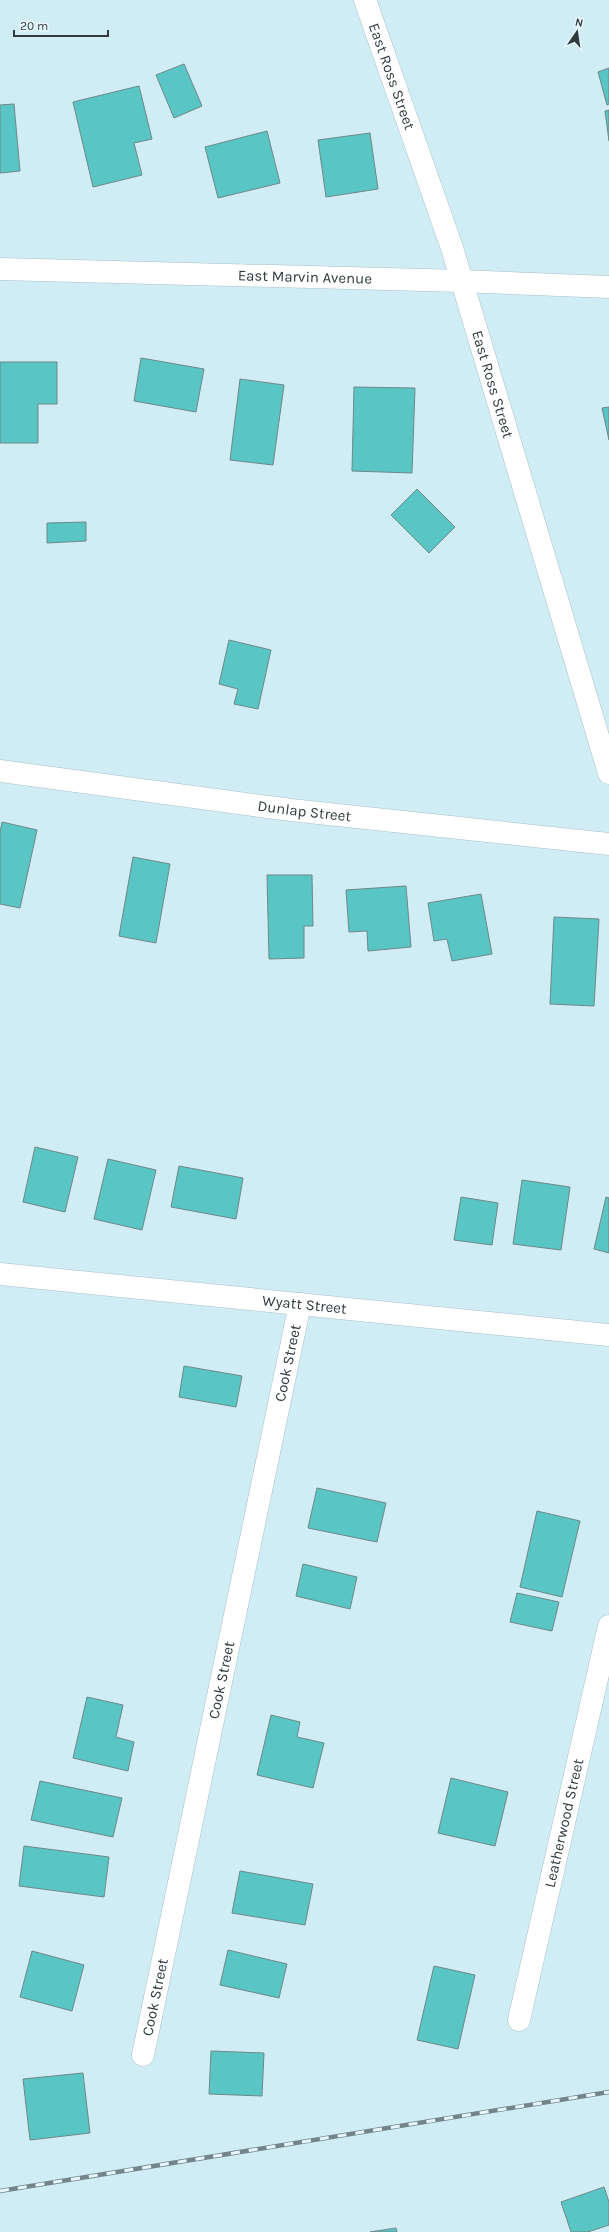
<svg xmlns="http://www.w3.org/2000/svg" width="609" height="2232" font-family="Karla,sans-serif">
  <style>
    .building { fill: #59c5c4; stroke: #6d8988 }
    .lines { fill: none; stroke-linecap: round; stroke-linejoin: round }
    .minor-casing { stroke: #a6c1ca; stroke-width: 23 }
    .tertiary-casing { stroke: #a6c1ca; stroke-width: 23 }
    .secondary-casing { stroke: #a6c1ca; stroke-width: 23 }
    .minor { stroke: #fff; stroke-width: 22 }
    .tertiary { stroke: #fff; stroke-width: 22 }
    .secondary { stroke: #fff; stroke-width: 22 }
    .rail-casing { stroke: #73858a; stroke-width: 4.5 }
    .rail { stroke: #e7f7fd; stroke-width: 3; stroke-dasharray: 9; stroke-linecap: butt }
    .labels { text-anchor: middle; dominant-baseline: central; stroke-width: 3; stroke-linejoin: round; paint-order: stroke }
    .street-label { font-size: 15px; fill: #303b3e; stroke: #e7f7fd }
  </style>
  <rect width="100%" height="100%" fill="#d0ecf5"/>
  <g class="building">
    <polygon points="184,64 202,106 174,118 156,75"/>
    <polygon points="609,68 609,104 607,105 598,72"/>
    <polygon points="139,86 152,139 134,143 142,175 93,187 73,102"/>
    <polygon points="14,104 20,171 0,173 0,105"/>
    <polygon points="609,110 609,141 605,111"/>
    <polygon points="267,131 280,183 218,198 205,147"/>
    <polygon points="370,133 378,189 326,197 318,140"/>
    <polygon points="141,358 204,369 196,412 134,401"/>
    <polygon points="0,362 57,362 57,404 38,404 38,443 0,443"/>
    <polygon points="240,379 284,385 273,465 230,460"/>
    <polygon points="354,387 415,388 412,473 352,471"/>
    <polygon points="609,407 609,440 602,408"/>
    <polygon points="417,489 455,527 429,553 391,515"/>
    <polygon points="86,522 86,541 47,543 47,523"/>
    <polygon points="229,640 271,650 258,709 234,704 238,689 219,684"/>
    <polygon points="2,822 37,830 20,908 0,904 0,832"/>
    <polygon points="133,857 170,864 156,943 119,936"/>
    <polygon points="267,875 312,875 313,926 304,926 304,958 269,959"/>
    <polygon points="406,886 411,947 368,951 367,931 349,932 346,890"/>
    <polygon points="481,894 492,954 452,961 447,939 434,941 428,903"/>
    <polygon points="554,917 599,919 594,1006 550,1004"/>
    <polygon points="35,1147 78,1157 65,1212 23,1202"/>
    <polygon points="108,1159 156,1170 142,1230 94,1219"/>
    <polygon points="179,1166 243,1178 236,1219 171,1207"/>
    <polygon points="522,1180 570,1187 561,1250 513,1244"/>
    <polygon points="461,1197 498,1203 492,1245 454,1240"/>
    <polygon points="606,1197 609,1198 609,1253 594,1249"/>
    <polygon points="184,1366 242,1376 236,1407 179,1397"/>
    <polygon points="317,1488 386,1503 377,1542 308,1528"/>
    <polygon points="537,1511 580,1521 562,1597 520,1587"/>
    <polygon points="303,1564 357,1577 350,1609 296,1596"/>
    <polygon points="517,1593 559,1602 552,1631 510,1622"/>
    <polygon points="87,1697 123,1705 116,1737 134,1742 128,1771 73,1758"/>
    <polygon points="271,1715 300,1722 297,1737 324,1743 313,1788 257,1775"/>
    <polygon points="451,1778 508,1792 495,1846 438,1833"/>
    <polygon points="40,1781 122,1798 113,1837 31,1820"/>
    <polygon points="24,1846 109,1857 104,1897 19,1886"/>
    <polygon points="240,1871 313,1884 305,1925 232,1913"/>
    <polygon points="228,1950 287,1964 279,1998 220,1985"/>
    <polygon points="32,1951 84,1965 72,2011 20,1997"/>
    <polygon points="434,1966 475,1975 458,2049 417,2040"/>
    <polygon points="211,2051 264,2053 262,2096 209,2094"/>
    <polygon points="83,2073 90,2133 30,2140 23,2079"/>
    <polygon points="604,2187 609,2202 609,2225 588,2232 571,2232 561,2202"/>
    <polygon points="396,2228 397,2232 370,2232"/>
  </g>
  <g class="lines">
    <defs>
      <g id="minor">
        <path id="s1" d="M 0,771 L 291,810 L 609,844"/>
        <path id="s2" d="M 519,2020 L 609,1626"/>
        <path id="s3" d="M 143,2055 L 300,1304"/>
      </g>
      <g id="tertiary">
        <path id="s4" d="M 365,0 L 452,248 L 609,773"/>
        <path id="s5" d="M 0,1274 L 609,1335"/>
      </g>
      <g id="secondary">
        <path id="s6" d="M 0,269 L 461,281 L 609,287"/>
      </g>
    </defs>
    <use href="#minor" class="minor-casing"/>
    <use href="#tertiary" class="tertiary-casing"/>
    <use href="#secondary" class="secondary-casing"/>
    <use href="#minor" class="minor"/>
    <use href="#tertiary" class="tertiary"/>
    <use href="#secondary" class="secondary"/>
    <defs>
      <polyline id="rail" points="0,2191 609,2092"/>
    </defs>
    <use href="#rail" class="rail-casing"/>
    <use href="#rail" class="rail"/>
  </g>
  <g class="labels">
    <g class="street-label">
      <text stroke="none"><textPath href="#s4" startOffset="81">East Ross Street</textPath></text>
      <text stroke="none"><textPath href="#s6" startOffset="305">East Marvin Avenue</textPath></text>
      <text stroke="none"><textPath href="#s4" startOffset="405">East Ross Street</textPath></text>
      <text stroke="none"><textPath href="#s1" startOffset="307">Dunlap Street</textPath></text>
      <text stroke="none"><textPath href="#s5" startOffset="306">Wyatt Street</textPath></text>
      <text stroke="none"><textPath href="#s3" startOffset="707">Cook Street</textPath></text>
      <text stroke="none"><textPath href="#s3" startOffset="383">Cook Street</textPath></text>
      <text stroke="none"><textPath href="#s2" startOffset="202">Leatherwood Street</textPath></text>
      <text stroke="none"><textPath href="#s3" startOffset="59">Cook Street</textPath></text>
    </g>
  </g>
  <g transform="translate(577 32) rotate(13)" stroke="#e7f7fd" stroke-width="3" paint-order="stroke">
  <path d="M0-3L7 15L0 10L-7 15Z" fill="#303b3e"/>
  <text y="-6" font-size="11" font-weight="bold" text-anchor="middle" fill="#303b3e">N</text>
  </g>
  <path d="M14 30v6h94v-6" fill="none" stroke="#303b3e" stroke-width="2"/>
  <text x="20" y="30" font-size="12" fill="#303b3e" stroke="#e7f7fd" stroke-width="3" paint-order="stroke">20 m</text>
</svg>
